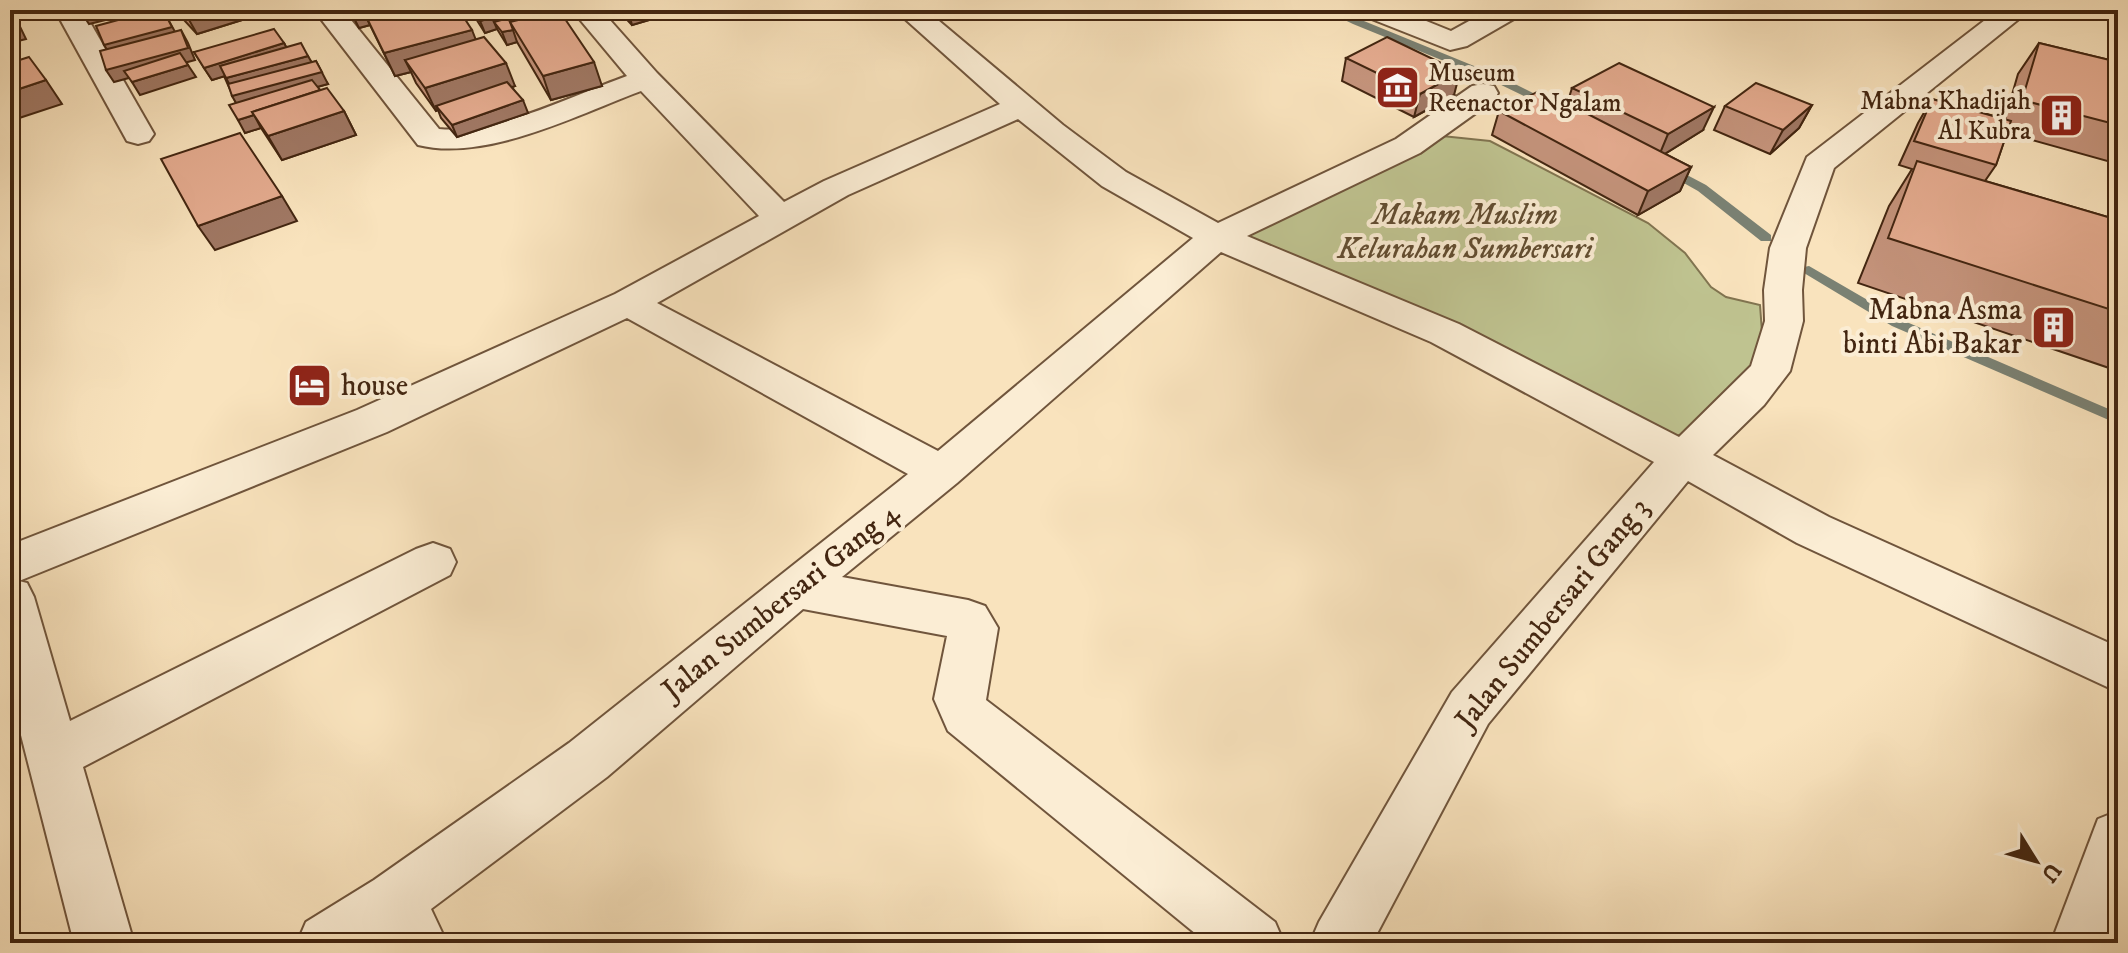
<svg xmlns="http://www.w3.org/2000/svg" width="2128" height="953" font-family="'IM FELL DW Pica',serif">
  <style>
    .green { fill: #bfc390; stroke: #817450; stroke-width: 2 }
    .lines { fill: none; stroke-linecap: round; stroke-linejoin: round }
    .stream { fill: #7a8173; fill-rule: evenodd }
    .street-casing { stroke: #70553c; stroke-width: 4 }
    .street { fill: #fbedd4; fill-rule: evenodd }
    .wall { fill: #c4937b; stroke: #432611; stroke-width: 2 }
    .shaded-wall { fill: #a07864; stroke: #432611; stroke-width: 2 }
    .building { fill: #e4ab8f; stroke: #432611; stroke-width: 2 }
    .labels { text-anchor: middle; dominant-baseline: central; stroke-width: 8; stroke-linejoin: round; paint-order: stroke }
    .far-poi-label { font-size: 26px; fill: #432611; stroke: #fbedd4; text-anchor: start }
    .park-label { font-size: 30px; font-style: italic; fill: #624d31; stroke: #fbedd4 }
    .poi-label { font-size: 30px; fill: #432611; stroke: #fbedd4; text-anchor: end }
    .street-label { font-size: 30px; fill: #432611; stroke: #fbedd4 }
  </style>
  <rect width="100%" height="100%" fill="#f9e3bd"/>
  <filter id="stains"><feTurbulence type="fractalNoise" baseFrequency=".0025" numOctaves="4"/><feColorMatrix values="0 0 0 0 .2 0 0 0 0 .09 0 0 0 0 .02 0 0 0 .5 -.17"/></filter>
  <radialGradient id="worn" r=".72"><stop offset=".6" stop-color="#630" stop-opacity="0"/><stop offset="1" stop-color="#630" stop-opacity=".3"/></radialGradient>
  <polygon class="green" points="1442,136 1490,141 1648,223 1685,253 1711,287 1726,297 1760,305 1764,359 1683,442 1248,240 1249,233"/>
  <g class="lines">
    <g class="stream">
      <polygon points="1324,10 1337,10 1501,77 1557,105 1547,107 1493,81 1353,24"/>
      <polygon points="1670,166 1706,185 1771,235 1771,241 1761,241 1698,191 1666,173 1664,170"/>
      <polygon points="1809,266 1902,320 2118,413 2118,424 1892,326 1804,273 1804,267"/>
    </g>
    <defs>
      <g id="street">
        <polygon points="55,10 83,10 154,134 149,141 138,144 127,141"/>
        <path d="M 314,10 L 343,10 L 439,129 C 497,135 573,95 627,76 L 572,10 L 601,10 L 657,73 L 784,202 L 824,181 L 1000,104 L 895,10 L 926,10 L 1063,125 L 1126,172 L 1218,223 L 1396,139 L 1472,86 L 1483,84 L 1494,86 L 1498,93 L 1494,100 L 1420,153 L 1247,236 L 1459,324 L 1679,437 L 1751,366 L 1765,321 L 1764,290 L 1770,248 L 1807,157 L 1998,10 L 2030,10 L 1834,168 L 1806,248 L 1802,290 L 1803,321 L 1790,371 L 1764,405 L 1713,455 L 1829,517 L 2118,647 L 2118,692 L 1797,543 L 1688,481 L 1488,724 L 1372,943 L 1310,943 L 1319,922 L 1452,692 L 1654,462 L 1431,342 L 1221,252 L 957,483 L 842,577 L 968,600 L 985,606 L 998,628 L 986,700 L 1275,922 L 1284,943 L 1207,943 L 948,731 L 934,699 L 947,636 L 803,609 L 607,777 L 431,909 L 447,943 L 297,943 L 306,922 L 374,880 L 569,743 L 908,474 L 627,318 L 387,432 L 19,581 L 27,583 L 34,597 L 70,721 L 416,549 L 433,543 L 450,549 L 456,562 L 450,575 L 83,767 L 134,943 L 74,943 L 10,692 L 10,545 L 357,410 L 615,294 L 759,216 L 641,91 C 577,115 486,162 418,145 ZM 1018,119 L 1102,186 L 1193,238 L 938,451 L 657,303 L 848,195 Z"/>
        <polygon points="1360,10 1399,10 1451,31 1489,10 1523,10 1519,16 1467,46 1450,50 1364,16"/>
        <polygon points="2118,811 2118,922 2111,943 2051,943 2098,819"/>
      </g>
    </defs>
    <use href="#street" class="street-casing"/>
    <use href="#street" class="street"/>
  </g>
  <g class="wall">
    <polygon points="178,10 274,10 197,34 183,19"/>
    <polygon points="350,10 475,39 515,86 512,87 528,113 457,137 441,118 438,110 436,111 416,83 411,72 395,76 370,25 359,28"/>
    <polygon points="466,10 554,10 602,86 551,100 517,42 507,45 497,29 485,33 473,14 470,15"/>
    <polygon points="618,10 683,10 632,25"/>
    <polygon points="2100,10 2118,10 2118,17"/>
    <polygon points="284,43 286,47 312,62 328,84 317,87 344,111 356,135 282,160 261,128 245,133 236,103 224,76 212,80 194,52"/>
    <polygon points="2039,43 2118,62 2118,164 2007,133 1996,165 1985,181 2118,220 2118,371 1858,283 1889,206 1912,169 1899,165 1918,123 1932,99 2005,119 2018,74"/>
    <polygon points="1346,58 1454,95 1414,117 1342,81"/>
    <polygon points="1572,88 1703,130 1665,154 1691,167 1680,191 1638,215 1492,135 1499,111 1567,104"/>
    <polygon points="1812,105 1799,128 1770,154 1714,130 1725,106"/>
  </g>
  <g class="shaded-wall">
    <polygon points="10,10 12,10 26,39 10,43"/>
    <polygon points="80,10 146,10 89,24"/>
    <polygon points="163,10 179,39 112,57 104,45"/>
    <polygon points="188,10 274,10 197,34 184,11"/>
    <polygon points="519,10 545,10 494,22 497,29 485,33 480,21"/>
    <polygon points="628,10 683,10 632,25"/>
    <polygon points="364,13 370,25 359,28 353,16"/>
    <polygon points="181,30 188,43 195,60 114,82 106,70"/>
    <polygon points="472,30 481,53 405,60 411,72 395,76 384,53"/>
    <polygon points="513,30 517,42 507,45 502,32"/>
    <polygon points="284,43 291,56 212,80 204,68"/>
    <polygon points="308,56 315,68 233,91 226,78"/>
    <polygon points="316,61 328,84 239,108 232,96"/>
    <polygon points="594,62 602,86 551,100 543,76"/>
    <polygon points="506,63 515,86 439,110 436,106 438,110 436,111 425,88"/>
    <polygon points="188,65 196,77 140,95 132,82"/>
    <polygon points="1460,72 1454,95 1414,117 1420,94"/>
    <polygon points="46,80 62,104 10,121 10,92"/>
    <polygon points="523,100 528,113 457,137 452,125"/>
    <polygon points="1812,105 1799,128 1770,154 1783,130"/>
    <polygon points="1714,107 1703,130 1658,158 1668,134"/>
    <polygon points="344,111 356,135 282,160 268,136"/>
    <polygon points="254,115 261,128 245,133 238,120"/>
    <polygon points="1691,167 1680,191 1638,215 1648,191"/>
    <polygon points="282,196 297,221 215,250 198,226"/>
    <polygon points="10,324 18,338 10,341"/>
  </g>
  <g class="building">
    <polygon points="155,10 163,10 172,27 104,45 96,26"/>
    <polygon points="350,10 363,10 364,13 353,16"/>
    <polygon points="363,10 459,10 472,30 384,53"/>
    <polygon points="472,10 519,10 480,21"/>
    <polygon points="539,10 554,10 555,11 510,22 513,30 502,32 494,22"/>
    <polygon points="559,10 594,62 543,76 510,22"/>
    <polygon points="10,12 17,27 10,29"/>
    <polygon points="274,29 284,43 204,68 194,52"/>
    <polygon points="181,30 188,48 106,70 100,51"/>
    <polygon points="484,37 506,63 425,88 405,60"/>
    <polygon points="1387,37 1460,72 1420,94 1346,58"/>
    <polygon points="301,43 308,56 226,78 220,66"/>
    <polygon points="2039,43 2118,62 2118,125 2022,100"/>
    <polygon points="180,53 188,65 132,82 124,71"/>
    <polygon points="29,57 46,80 10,92 10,63"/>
    <polygon points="316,61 322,72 232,96 228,84"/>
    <polygon points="1619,63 1714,107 1668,134 1572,88"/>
    <polygon points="312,80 320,90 252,112 254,115 238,120 229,105"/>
    <polygon points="507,82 523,100 452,125 436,106"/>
    <polygon points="1756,83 1812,105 1783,130 1725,106"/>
    <polygon points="327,88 344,111 268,136 252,112"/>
    <polygon points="1541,90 1691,167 1648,191 1499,111"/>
    <polygon points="1932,99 2011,121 1996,165 1914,141"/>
    <polygon points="240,133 282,196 198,226 161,159"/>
    <polygon points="1917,161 2118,220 2118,312 1888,238"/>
  </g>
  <defs>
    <symbol id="museum-square" viewBox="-11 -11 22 22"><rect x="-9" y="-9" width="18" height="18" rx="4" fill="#8f2418" stroke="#fbedd4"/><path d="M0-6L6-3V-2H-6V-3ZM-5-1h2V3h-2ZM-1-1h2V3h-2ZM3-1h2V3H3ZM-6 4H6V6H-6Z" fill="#fff"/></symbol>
    <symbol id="building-square" viewBox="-11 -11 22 22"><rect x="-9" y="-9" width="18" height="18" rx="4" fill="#8f2418" stroke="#fbedd4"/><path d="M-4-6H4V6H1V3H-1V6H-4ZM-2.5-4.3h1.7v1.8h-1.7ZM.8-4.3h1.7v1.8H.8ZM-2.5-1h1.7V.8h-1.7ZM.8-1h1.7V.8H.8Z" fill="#fff"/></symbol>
    <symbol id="hotel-square" viewBox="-11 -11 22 22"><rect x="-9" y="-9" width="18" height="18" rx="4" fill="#8f2418" stroke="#fbedd4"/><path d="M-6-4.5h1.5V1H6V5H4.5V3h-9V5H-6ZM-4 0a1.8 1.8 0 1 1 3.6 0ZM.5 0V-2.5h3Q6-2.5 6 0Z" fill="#fff"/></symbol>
  </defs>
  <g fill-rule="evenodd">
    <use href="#museum-square" x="1372" y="62" width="51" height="51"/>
    <use href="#building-square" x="2036" y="90" width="51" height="51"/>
    <use href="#building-square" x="2028" y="302" width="51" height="51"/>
    <use href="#hotel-square" x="284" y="360" width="51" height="51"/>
  </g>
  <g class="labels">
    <g class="far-poi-label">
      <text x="1428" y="73">Museum<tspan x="1428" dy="30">Reenactor Ngalam</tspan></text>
      <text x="2031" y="101" text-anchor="end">Mabna Khadijah<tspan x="2031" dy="30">Al Kubra</tspan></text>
    </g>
    <g class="park-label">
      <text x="1465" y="215">Makam Muslim<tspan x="1465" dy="34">Kelurahan Sumbersari</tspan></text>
    </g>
    <g class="poi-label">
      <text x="2022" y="310">Mabna Asma<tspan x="2022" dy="34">binti Abi Bakar</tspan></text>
      <text x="341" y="386" text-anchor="start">house</text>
    </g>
    <g class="street-label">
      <text transform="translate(781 602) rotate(-39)">Jalan Sumbersari Gang 4</text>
      <text transform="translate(1553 614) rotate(-51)">Jalan Sumbersari Gang 3</text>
    </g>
  </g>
  <rect width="2128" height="953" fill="none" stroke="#f9e3bd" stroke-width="40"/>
  <rect x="12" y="12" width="2104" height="929" fill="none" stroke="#432611" stroke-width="4"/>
  <rect x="20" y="20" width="2088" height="913" fill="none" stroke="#432611" stroke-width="2"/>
  <g transform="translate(2036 861) rotate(127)" stroke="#fbedd4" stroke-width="6" paint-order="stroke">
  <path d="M0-6L14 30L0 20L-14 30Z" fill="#432611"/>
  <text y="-12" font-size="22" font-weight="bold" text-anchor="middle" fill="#432611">U</text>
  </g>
  <rect width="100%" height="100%" filter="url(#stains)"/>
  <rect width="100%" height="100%" fill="url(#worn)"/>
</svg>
